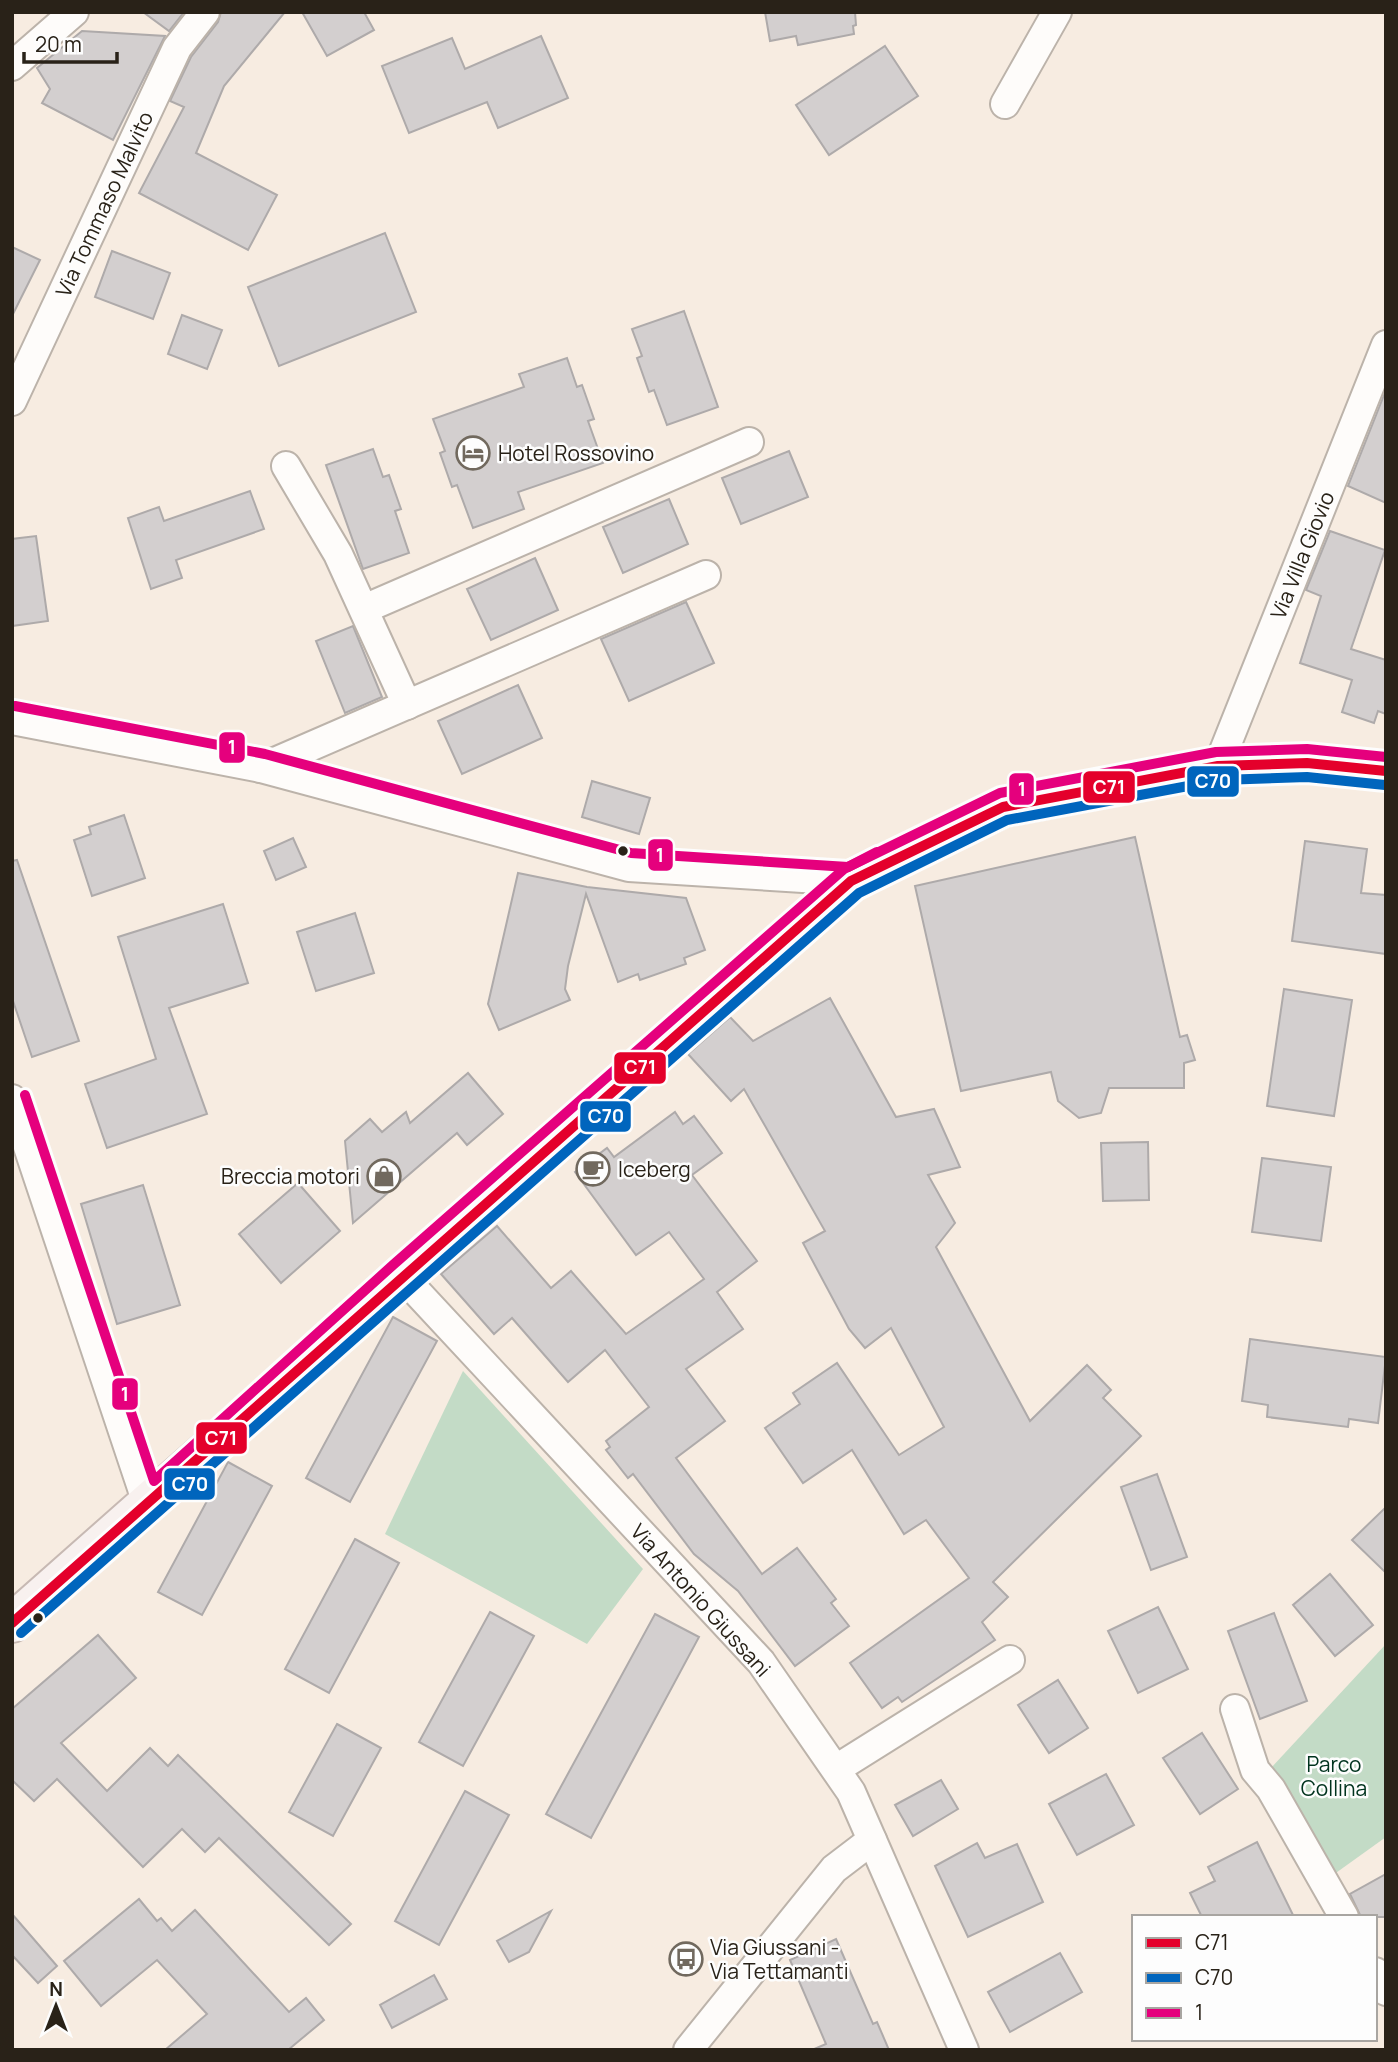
<svg xmlns="http://www.w3.org/2000/svg" width="1398" height="2062" font-family="Manrope,sans-serif">
  <style>
    .green { fill: #c3dbc6 }
    .building { fill: #d3cfcf; stroke: #aeaaaa; stroke-width: 2 }
    .lines { fill: none; stroke-linecap: round; stroke-linejoin: round }
    .street-casing { stroke: #bcb3aa; stroke-width: 32 }
    .primary-casing { stroke: #c7b9b3; stroke-width: 42 }
    .street { stroke: #fefcfa; stroke-width: 28 }
    .primary { stroke: #f8f1ef; stroke-width: 38 }
    .bus-1-casing { stroke: #fdfdfd; stroke-width: 16 }
    .bus-2-casing { stroke: #fdfdfd; stroke-width: 16 }
    .bus-3-casing { stroke: #fdfdfd; stroke-width: 16 }
    .bus-1 { stroke: #e4002b; stroke-width: 10 }
    .bus-2 { stroke: #0065bd; stroke-width: 10 }
    .bus-3 { stroke: #e5007d; stroke-width: 10 }
    .bus-dot { fill: #292218; stroke: #fdfdfd; stroke-width: 2.5 }
    .labels { text-anchor: middle; dominant-baseline: central; stroke-width: 5; stroke-linejoin: round; paint-order: stroke }
    .street-label { font-size: 21px; fill: #292218; stroke: #fdfdfd }
    .poi-label { font-size: 21px; fill: #292218; stroke: #fdfdfd; text-anchor: start }
    .park-label { font-size: 21px; fill: #00331e; stroke: #fdfdfd }
    .line-badge { stroke: #fdfdfd; stroke-width: 2.5 }
    .badge-label { font-size: 19px; text-anchor: middle; font-weight: bold; fill: #fff }
  </style>
  <rect width="100%" height="100%" fill="#f7ece1"/>
  <g class="green">
    <polygon points="463,1371 643,1569 587,1644 385,1534"/>
    <polygon points="1386,1644 1386,1837 1333,1875 1271,1768"/>
  </g>
  <g class="building">
    <polygon points="143,12 184,12 169,31"/>
    <polygon points="221,12 285,12 224,86 196,153 277,195 248,250 139,193 184,107 170,101 191,57 218,22"/>
    <polygon points="302,12 364,12 374,30 327,56"/>
    <polygon points="765,12 855,12 856,25 853,26 854,34 798,45 796,36 770,41"/>
    <polygon points="82,31 165,36 113,140 42,103 50,89 37,68"/>
    <polygon points="541,36 568,98 498,128 487,102 409,133 382,66 452,38 465,69"/>
    <polygon points="885,46 918,96 829,155 796,105"/>
    <polygon points="385,233 416,312 279,366 248,287"/>
    <polygon points="12,247 40,260 12,316"/>
    <polygon points="112,251 170,273 153,319 95,297"/>
    <polygon points="684,311 718,407 667,425 654,390 649,392 637,358 642,356 632,329"/>
    <polygon points="182,315 222,330 207,369 168,354"/>
    <polygon points="567,358 577,387 582,385 594,419 588,421 603,463 518,492 524,509 473,528 457,485 452,487 440,453 445,451 433,419 524,387 519,374"/>
    <polygon points="1386,390 1386,503 1348,486"/>
    <polygon points="373,449 383,477 389,475 401,509 395,511 409,553 363,569 326,465"/>
    <polygon points="789,451 808,497 741,524 722,478"/>
    <polygon points="250,491 264,529 176,560 182,578 151,589 128,518 159,507 164,521"/>
    <polygon points="669,499 688,544 623,573 603,527"/>
    <polygon points="1330,531 1385,550 1351,649 1386,660 1386,714 1378,711 1374,723 1342,712 1352,680 1300,663 1321,596 1306,590"/>
    <polygon points="36,536 48,621 12,626 12,539"/>
    <polygon points="535,558 558,610 491,640 467,589"/>
    <polygon points="686,602 714,663 629,701 601,639"/>
    <polygon points="353,626 382,697 345,713 316,641"/>
    <polygon points="518,685 542,738 462,774 438,721"/>
    <polygon points="592,781 650,798 639,834 582,817"/>
    <polygon points="124,815 145,878 92,896 74,840 91,834 89,827"/>
    <polygon points="1135,837 1180,1037 1187,1035 1195,1060 1184,1063 1184,1088 1109,1088 1101,1113 1079,1118 1058,1101 1051,1072 961,1091 915,886"/>
    <polygon points="293,838 306,867 276,880 264,851"/>
    <polygon points="1305,841 1367,849 1361,893 1386,895 1386,954 1292,941"/>
    <polygon points="17,860 79,1041 32,1057 12,998 12,861"/>
    <polygon points="518,873 587,887 686,898 705,950 684,958 686,964 640,980 638,974 618,982 586,894 568,966 565,989 570,1000 499,1030 488,1004"/>
    <polygon points="223,904 248,983 169,1008 207,1114 107,1148 85,1084 156,1059 118,937"/>
    <polygon points="355,913 374,973 316,991 297,932"/>
    <polygon points="1284,989 1352,1000 1334,1116 1267,1106"/>
    <polygon points="830,998 896,1117 934,1109 960,1167 928,1175 955,1223 936,1247 1030,1421 1087,1365 1111,1390 1103,1398 1141,1436 993,1582 1008,1597 982,1622 995,1640 902,1702 898,1697 882,1708 850,1663 969,1578 926,1520 904,1534 852,1450 803,1483 765,1428 800,1404 793,1393 837,1363 899,1455 944,1427 891,1328 865,1348 849,1329 803,1243 825,1231 744,1089 731,1101 688,1054 730,1017 753,1041"/>
    <polygon points="468,1073 503,1114 467,1145 457,1133 353,1223 345,1141 370,1119 382,1132 406,1112 410,1123"/>
    <polygon points="675,1112 683,1124 694,1116 722,1153 692,1175 757,1261 717,1292 743,1329 686,1369 725,1421 676,1458 762,1574 797,1548 836,1599 831,1603 849,1626 795,1666 738,1591 694,1554 633,1474 628,1478 606,1450 610,1447 606,1441 649,1407 605,1350 568,1382 512,1318 494,1334 441,1274 497,1226 551,1288 571,1271 626,1334 704,1279 669,1232 636,1255 575,1172 607,1148 614,1157"/>
    <polygon points="1148,1142 1149,1200 1103,1201 1101,1143"/>
    <polygon points="1262,1158 1331,1167 1321,1241 1252,1232"/>
    <polygon points="298,1183 340,1231 281,1283 239,1234"/>
    <polygon points="143,1185 180,1305 117,1324 81,1204"/>
    <polygon points="393,1317 437,1341 350,1502 306,1478"/>
    <polygon points="1250,1339 1386,1357 1378,1423 1349,1419 1348,1427 1267,1417 1268,1405 1242,1401"/>
    <polygon points="228,1462 272,1486 202,1615 158,1592"/>
    <polygon points="1157,1474 1187,1557 1151,1570 1121,1487"/>
    <polygon points="1386,1507 1386,1573 1352,1540"/>
    <polygon points="355,1539 399,1563 329,1693 285,1669"/>
    <polygon points="1330,1574 1373,1625 1335,1656 1293,1605"/>
    <polygon points="1158,1607 1188,1669 1138,1693 1108,1631"/>
    <polygon points="490,1612 534,1636 463,1766 419,1742"/>
    <polygon points="1274,1613 1307,1701 1260,1719 1228,1631"/>
    <polygon points="655,1614 699,1637 591,1838 546,1814"/>
    <polygon points="98,1635 136,1678 61,1743 107,1791 150,1748 168,1766 178,1755 351,1924 329,1945 219,1838 205,1852 182,1829 143,1867 57,1779 34,1801 12,1780 12,1709"/>
    <polygon points="1058,1680 1088,1728 1049,1753 1018,1705"/>
    <polygon points="337,1724 381,1748 333,1836 289,1812"/>
    <polygon points="1202,1733 1238,1789 1200,1814 1163,1758"/>
    <polygon points="1106,1774 1134,1825 1077,1855 1049,1804"/>
    <polygon points="941,1780 958,1809 913,1836 895,1805"/>
    <polygon points="465,1791 509,1815 439,1945 395,1921"/>
    <polygon points="1257,1842 1294,1917 1202,1917 1190,1893 1215,1881 1208,1867"/>
    <polygon points="977,1843 985,1858 1017,1844 1043,1902 968,1937 935,1866"/>
    <polygon points="1386,1874 1386,1917 1361,1917 1350,1894"/>
    <polygon points="139,1899 157,1921 161,1918 172,1931 195,1910 289,2012 306,1998 324,2020 288,2050 165,2050 207,2014 157,1960 101,2006 64,1961"/>
    <polygon points="551,1911 529,1952 509,1962 497,1941"/>
    <polygon points="12,1914 57,1966 38,1983 12,1955"/>
    <polygon points="836,1939 873,2024 877,2022 889,2050 812,2050 826,2044 790,1960"/>
    <polygon points="1060,1953 1082,1992 1010,2032 988,1992"/>
    <polygon points="434,1975 447,1999 392,2028 380,2005"/>
  </g>
  <g class="lines">
    <defs>
      <g id="street">
        <polyline points="12,66 74,12"/>
        <polyline points="1005,104 1057,12"/>
        <polyline points="12,401 177,48 205,12"/>
        <polyline points="286,466 338,554 407,705"/>
        <polyline points="364,609 749,442"/>
        <polyline points="12,720 261,768 629,867 851,881"/>
        <polyline points="1218,766 1386,345"/>
        <polyline points="261,768 706,575"/>
        <polyline points="12,1099 148,1506"/>
        <polyline points="402,1276 761,1662 851,1792 964,2050"/>
        <polyline points="1235,1709 1255,1770 1271,1789 1344,1917"/>
        <polyline points="836,1769 1010,1660"/>
        <polyline points="1375,1972 1386,1991"/>
        <polyline points="688,2050 834,1869 872,1840"/>
      </g>
      <polyline id="primary" points="12,1623 851,881 1003,807 1218,766 1307,763 1386,771"/>
    </defs>
    <use href="#street" class="street-casing"/>
    <use href="#primary" class="primary-casing"/>
    <use href="#street" class="street"/>
    <use href="#primary" class="primary"/>
    <defs>
      <polyline id="bus-1" points="12,1623 851,881 1003,807 1218,766 1307,763 1386,771"/>
      <polyline id="bus-2" points="21,1633 859,893 1007,820 1220,780 1307,777 1385,785"/>
      <g id="bus-3">
        <polyline points="15,706 265,754 631,853 848,867 877,852"/>
        <polyline points="25,1095 154,1481 393,1265 844,869 1000,793 1216,752 1307,749 1386,757"/>
      </g>
    </defs>
    <use href="#bus-1" class="bus-1-casing"/>
    <use href="#bus-2" class="bus-2-casing"/>
    <use href="#bus-3" class="bus-3-casing"/>
    <use href="#bus-1" class="bus-1"/>
    <use href="#bus-2" class="bus-2"/>
    <use href="#bus-3" class="bus-3"/>
  </g>
  <defs>
    <symbol id="hotel-ring" viewBox="-11 -11 22 22"><circle r="9.5" fill="#fdfdfd" stroke="#71695e" stroke-width="1.5"/><path d="M-6-4.5h1.5V1H6V5H4.5V3h-9V5H-6ZM-4 0a1.8 1.8 0 1 1 3.6 0ZM.5 0V-2.5h3Q6-2.5 6 0Z" fill="#71695e"/></symbol>
    <symbol id="cafe-ring" viewBox="-11 -11 22 22"><circle r="9.5" fill="#fdfdfd" stroke="#71695e" stroke-width="1.5"/><path d="M-5.5-4.5H6V0H3Q3 3.5 0 3.5H-2.5Q-5.5 3.5-5.5 0ZM3-3.2v2h1.7v-2ZM-6 4.5H4V6H-6Z" fill="#71695e"/></symbol>
    <symbol id="shop-ring" viewBox="-11 -11 22 22"><circle r="9.5" fill="#fdfdfd" stroke="#71695e" stroke-width="1.5"/><path d="M-5-2.5h2.3a2.7 3.5 0 0 1 5.4 0H5L5.5 6h-11ZM-1.5-2.5h3a1.5 2.3 0 0 0-3 0Z" fill="#71695e"/></symbol>
    <symbol id="bus-ring" viewBox="-11 -11 22 22"><circle r="9.5" fill="#fdfdfd" stroke="#71695e" stroke-width="1.5"/><path d="M-5-6H5V4H4V6H2V4H-2V6H-4V4H-5ZM-3.5-4V0h7V-4ZM-3.5 1.2v1.5H-2V1.2ZM2 1.2v1.5H3.5V1.2Z" fill="#71695e"/></symbol>
  </defs>
  <g fill-rule="evenodd">
    <use href="#hotel-ring" x="454" y="434" width="38" height="38"/>
    <use href="#cafe-ring" x="574" y="1150" width="38" height="38"/>
    <use href="#shop-ring" x="365" y="1157" width="38" height="38"/>
    <use href="#bus-ring" x="667" y="1940" width="38" height="38"/>
  </g>
  <g class="bus-dot">
    <circle cx="623" cy="851" r="6"/>
    <circle cx="38" cy="1618" r="6"/>
  </g>
  <g class="labels">
    <g class="street-label">
      <text transform="translate(104 204) rotate(-65)">Via Tommaso Malvito</text>
      <text transform="translate(1302 555) rotate(-68)">Via Villa Giovio</text>
      <text transform="translate(701 1600) rotate(48)">Via Antonio Giussani</text>
    </g>
    <g class="poi-label">
      <text x="498" y="453">Hotel Rossovino</text>
      <text x="618" y="1169">Iceberg</text>
      <text x="360" y="1176" text-anchor="end">Breccia motori</text>
      <text x="710" y="1947">Via Giussani -<tspan x="710" dy="24">Via Tettamanti</tspan></text>
    </g>
    <g class="park-label">
      <text x="1334" y="1764">Parco<tspan x="1334" dy="24">Collina</tspan></text>
    </g>
  </g>
  <g class="line-badge">
    <rect x="218" y="731" width="28" height="33" rx="7" fill="#e5007d"/>
    <rect x="1186" y="765" width="54" height="33" rx="7" fill="#0065bd"/>
    <rect x="1082" y="770" width="54" height="34" rx="7" fill="#e4002b"/>
    <rect x="1008" y="772" width="27" height="34" rx="7" fill="#e5007d"/>
    <rect x="647" y="838" width="27" height="34" rx="7" fill="#e5007d"/>
    <rect x="613" y="1051" width="54" height="34" rx="7" fill="#e4002b"/>
    <rect x="579" y="1100" width="53" height="33" rx="7" fill="#0065bd"/>
    <rect x="111" y="1377" width="28" height="34" rx="7" fill="#e5007d"/>
    <rect x="195" y="1421" width="53" height="34" rx="7" fill="#e4002b"/>
    <rect x="163" y="1467" width="53" height="34" rx="7" fill="#0065bd"/>
  </g>
  <g class="badge-label">
    <text x="232" y="754">1</text>
    <text x="1213" y="788">C70</text>
    <text x="1109" y="794">C71</text>
    <text x="1022" y="796">1</text>
    <text x="660" y="862">1</text>
    <text x="640" y="1074">C71</text>
    <text x="606" y="1123">C70</text>
    <text x="125" y="1401">1</text>
    <text x="221" y="1445">C71</text>
    <text x="190" y="1491">C70</text>
  </g>
  <rect width="1398" height="2062" fill="none" stroke="#292218" stroke-width="28"/>
  <rect x="1132" y="1915" width="245" height="126" fill="#fdfdfd" stroke="#a8a5a1" stroke-width="2"/>
  <rect x="1146" y="1938" width="35" height="10" fill="#e4002b" stroke="#a8a5a1" stroke-width="2"/>
  <text x="1195" y="1950" font-size="21" fill="#292218">C71</text>
  <rect x="1146" y="1973" width="35" height="10" fill="#0065bd" stroke="#a8a5a1" stroke-width="2"/>
  <text x="1195" y="1985" font-size="21" fill="#292218">C70</text>
  <rect x="1146" y="2008" width="35" height="10" fill="#e5007d" stroke="#a8a5a1" stroke-width="2"/>
  <text x="1195" y="2020" font-size="21" fill="#292218">1</text>
  <g transform="translate(56 2006)" stroke="#fdfdfd" stroke-width="5" paint-order="stroke">
  <path d="M0-5L12 26L0 18L-12 26Z" fill="#292218"/>
  <text y="-10" font-size="19" font-weight="bold" text-anchor="middle" fill="#292218">N</text>
  </g>
  <path d="M24 52v10h93v-10" fill="none" stroke="#292218" stroke-width="3.5"/>
  <text x="35" y="52" font-size="21" fill="#292218" stroke="#fdfdfd" stroke-width="5" paint-order="stroke">20 m</text>
</svg>
